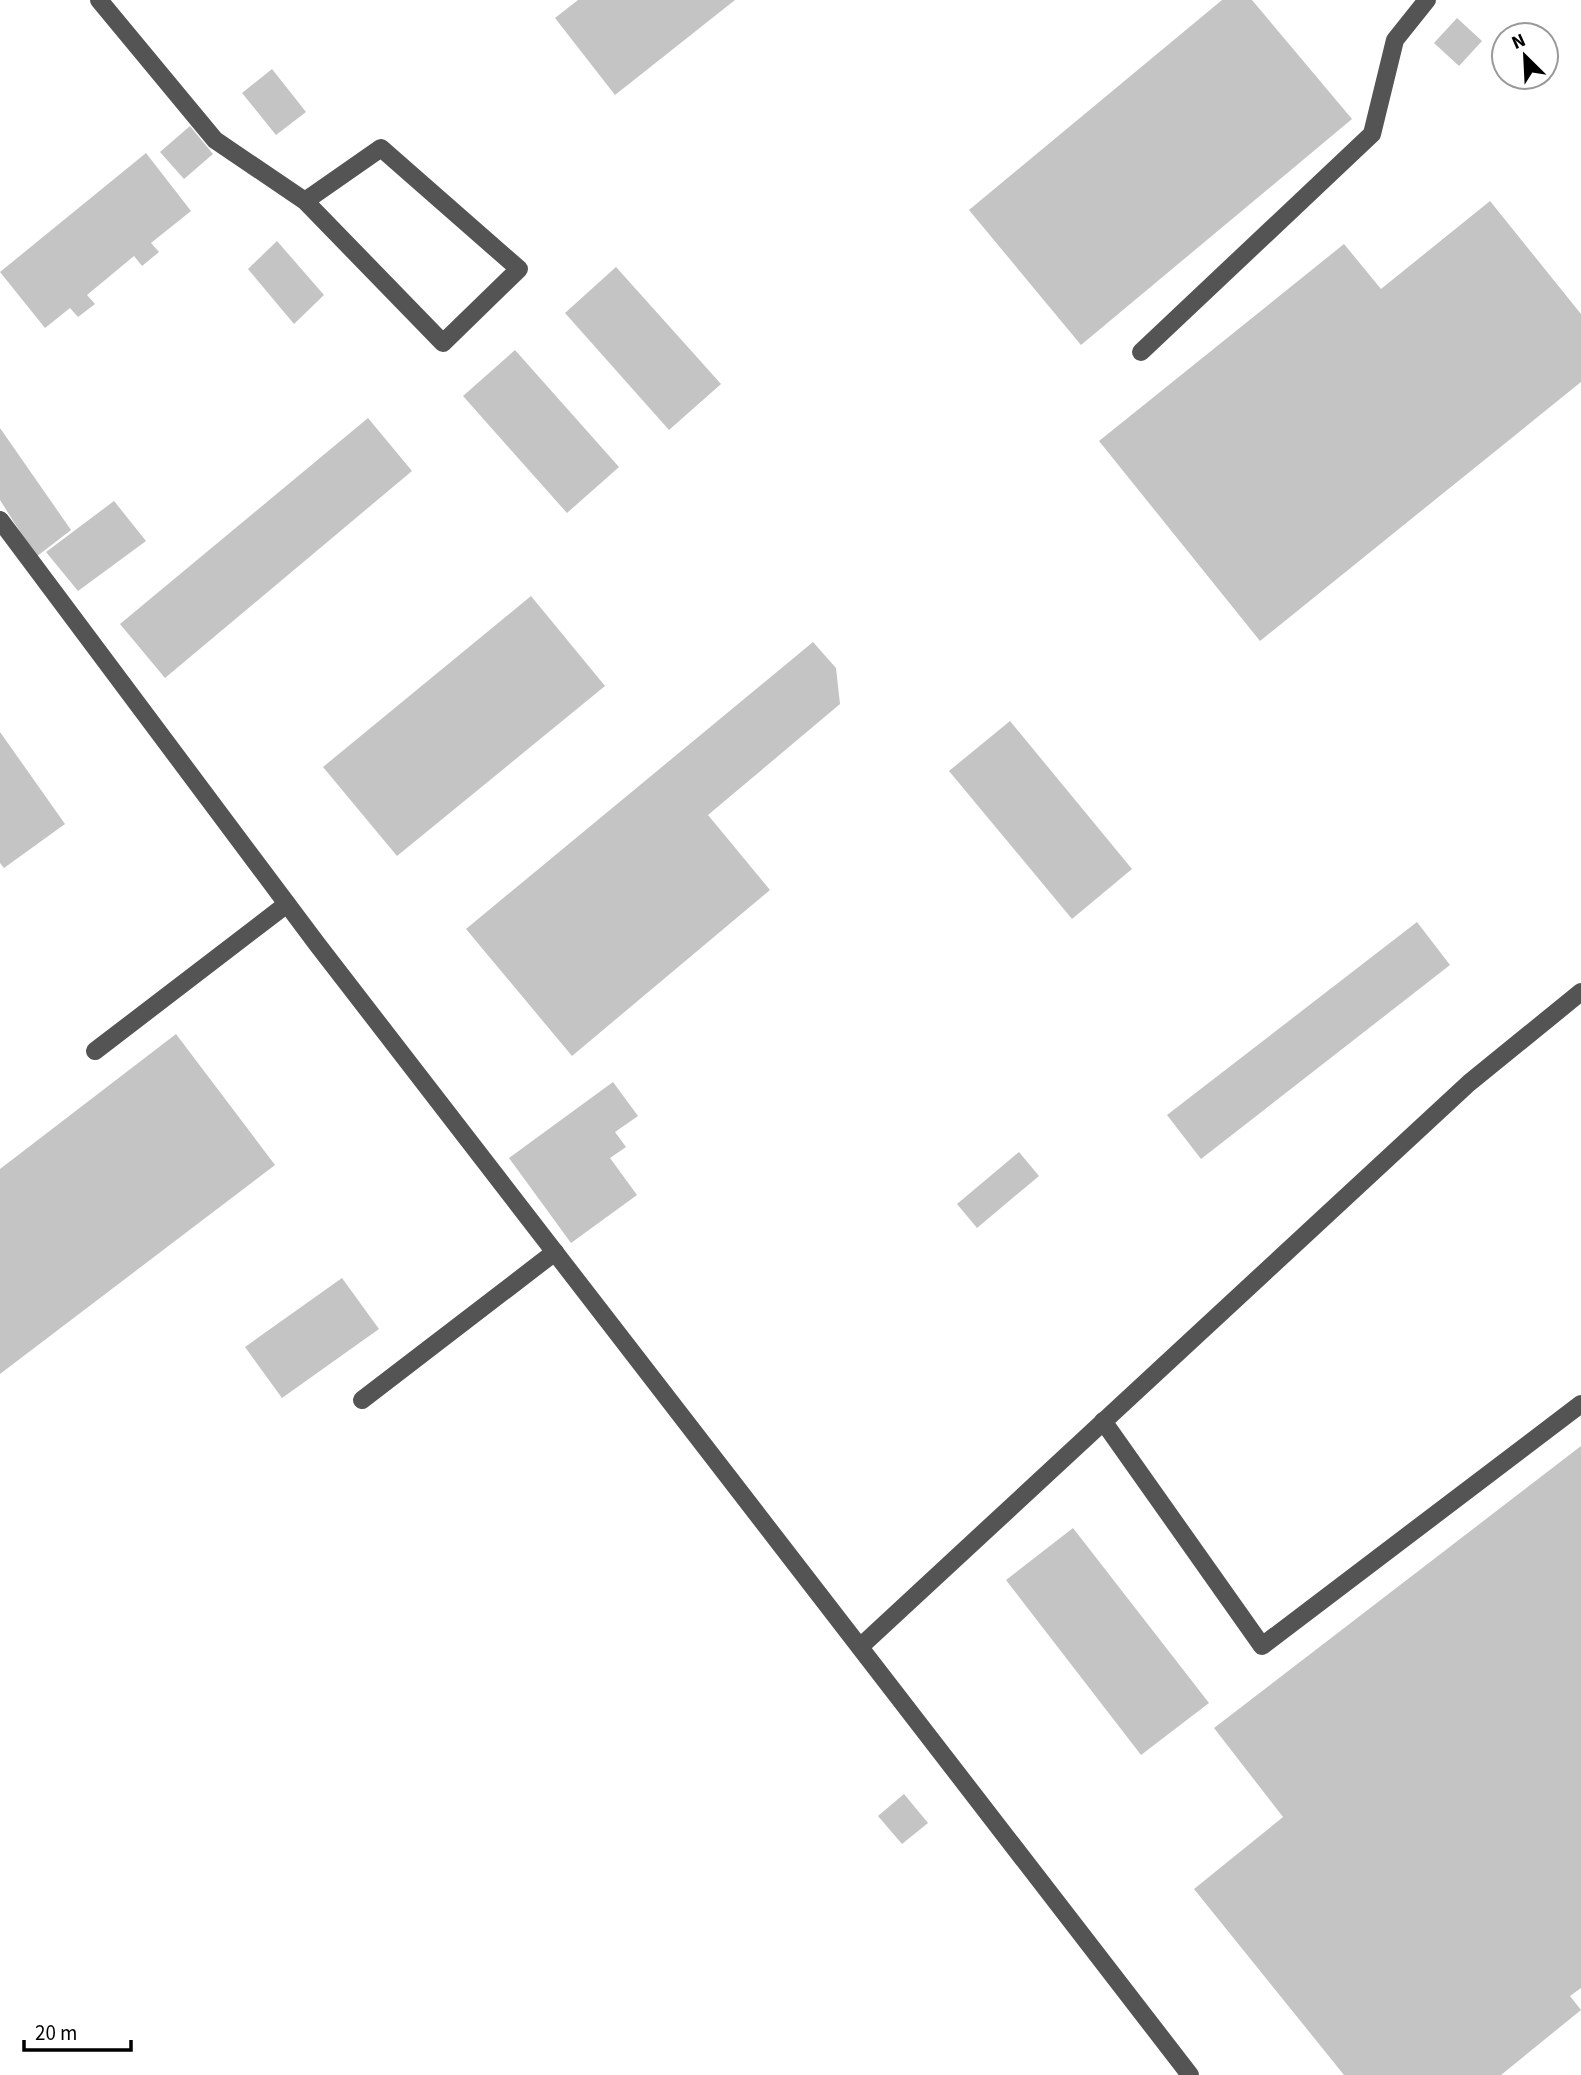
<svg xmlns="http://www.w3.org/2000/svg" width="1581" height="2075" font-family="'Source Sans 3',sans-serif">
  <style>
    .building { fill: #c4c4c4 }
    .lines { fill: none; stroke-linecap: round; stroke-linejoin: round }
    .minor { stroke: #545454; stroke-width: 18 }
  </style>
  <rect width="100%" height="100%" fill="#fff"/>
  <g class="building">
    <polygon points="578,0 735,0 615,95 555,18"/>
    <polygon points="1222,0 1252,0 1352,119 1081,345 969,210"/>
    <polygon points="1457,18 1482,41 1459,66 1434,43"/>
    <polygon points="272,69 306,112 276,135 242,93"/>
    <polygon points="190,126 213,154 184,179 160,152"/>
    <polygon points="146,153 191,211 151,243 159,252 142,266 134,256 87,295 95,304 78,317 70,308 45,328 0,272"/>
    <polygon points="1490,201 1581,314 1581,382 1260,641 1099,441 1344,244 1381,289"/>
    <polygon points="277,241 324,295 294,324 248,269"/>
    <polygon points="616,267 721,384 669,430 565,313"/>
    <polygon points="515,350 619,467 567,513 463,396"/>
    <polygon points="368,418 412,471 165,678 120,624"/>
    <polygon points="0,428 71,530 36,557 0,500"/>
    <polygon points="114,501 146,541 78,591 46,552"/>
    <polygon points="531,596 605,686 397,856 323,767"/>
    <polygon points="813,642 836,668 840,704 708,815 770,890 572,1056 466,929"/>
    <polygon points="1010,721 1132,869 1072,919 949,771"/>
    <polygon points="0,732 65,824 4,868 0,863"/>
    <polygon points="1417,922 1450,965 1201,1159 1167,1115"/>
    <polygon points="176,1034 275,1165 0,1374 0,1169"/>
    <polygon points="613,1082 638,1116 615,1132 626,1147 610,1158 637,1195 571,1243 509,1158"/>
    <polygon points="1019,1152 1039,1176 977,1228 957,1204"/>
    <polygon points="342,1278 379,1329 282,1398 245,1347"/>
    <polygon points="1581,1446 1581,1988 1570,1996 1581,2010 1501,2075 1344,2075 1194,1889 1283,1817 1214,1728"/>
    <polygon points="1073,1528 1209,1703 1141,1755 1006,1580"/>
    <polygon points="904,1794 928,1823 902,1844 878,1816"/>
  </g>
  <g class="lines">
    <g class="minor">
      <polyline points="99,0 215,140 305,201 443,343 519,269 381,148 305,201"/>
      <polyline points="1141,352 1372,134 1395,40 1427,0"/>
      <polyline points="0,520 317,944 1190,2075"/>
      <polyline points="95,1051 287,904"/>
      <polyline points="362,1400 555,1252"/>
      <polyline points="1103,1421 1262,1646 1581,1404"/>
      <polyline points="860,1647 1469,1083 1581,992"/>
    </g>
  </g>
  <g transform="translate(1525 56) rotate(336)"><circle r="33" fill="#ffffff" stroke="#999999" stroke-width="2"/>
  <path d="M0-5L12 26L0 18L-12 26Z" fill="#000000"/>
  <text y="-10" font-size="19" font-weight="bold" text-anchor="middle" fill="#000000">N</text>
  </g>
  <path d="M24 2040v10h107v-10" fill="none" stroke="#000000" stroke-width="3.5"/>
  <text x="35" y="2040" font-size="21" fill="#000000" stroke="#ffffff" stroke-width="5" paint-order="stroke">20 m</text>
</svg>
